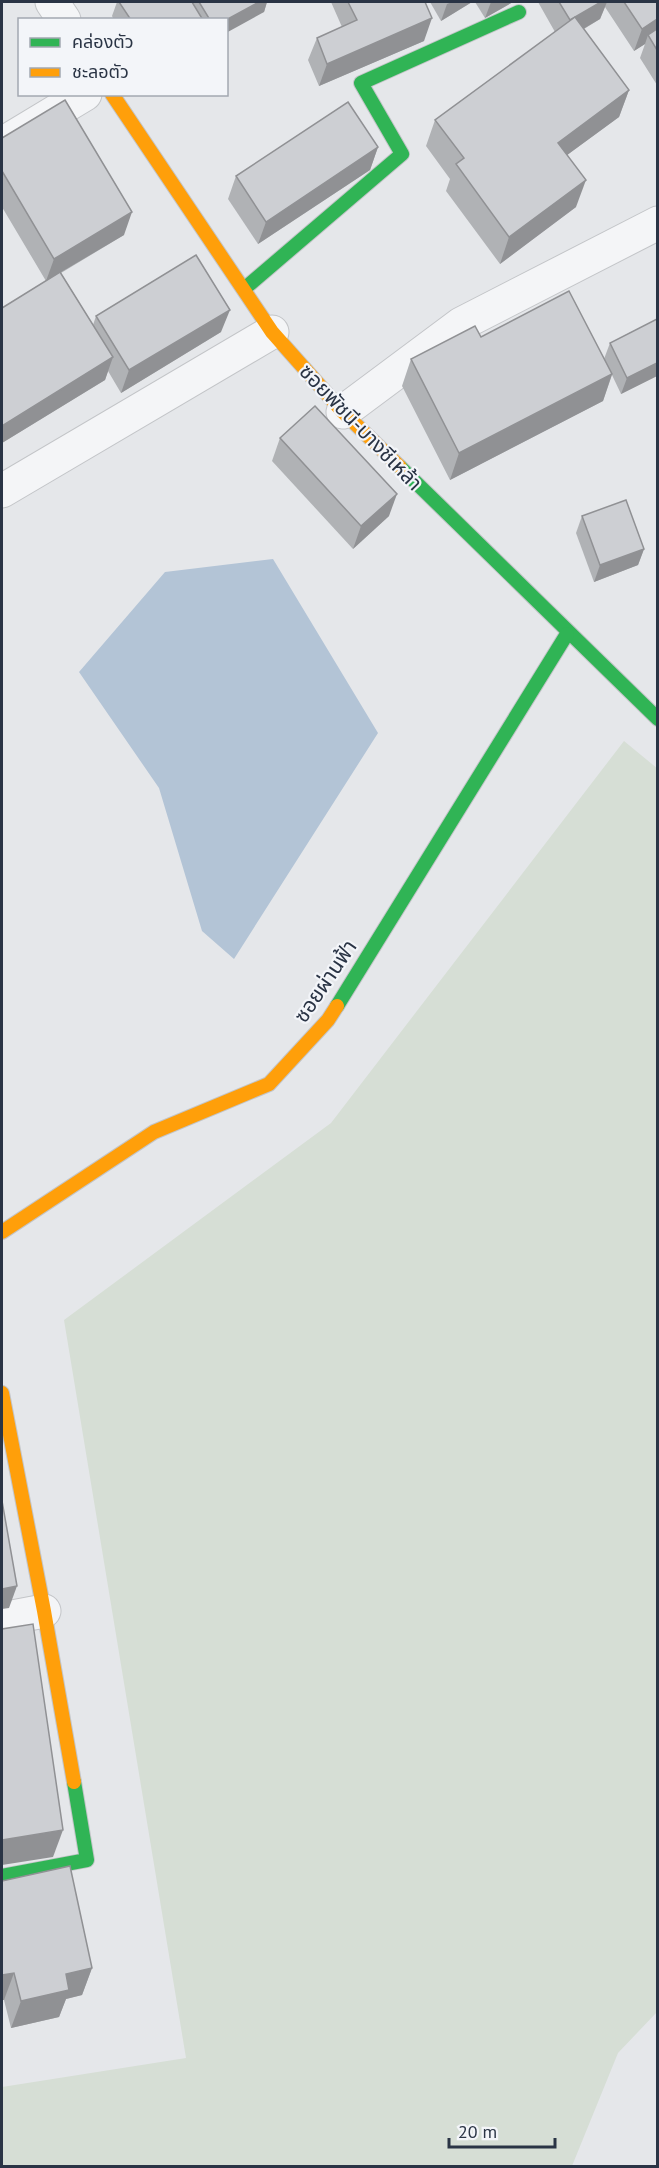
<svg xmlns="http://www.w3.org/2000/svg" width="659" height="2168" font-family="'PT Sans','Noto Sans Thai',sans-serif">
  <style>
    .green { fill: #d6ded5 }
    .water { fill: #b3c4d6 }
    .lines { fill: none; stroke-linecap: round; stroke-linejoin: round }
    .street-casing { stroke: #c3c5c8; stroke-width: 35 }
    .fast-casing { stroke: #c3c5c8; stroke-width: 16 }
    .slow-casing { stroke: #c3c5c8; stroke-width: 16 }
    .street { stroke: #f4f5f7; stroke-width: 33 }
    .fast { stroke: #30b455; stroke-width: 14 }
    .slow { stroke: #ff9f0a; stroke-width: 14 }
    .wall { fill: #b0b2b5 }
    .shaded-wall { fill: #909194 }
    .building { fill: #cdcfd3; stroke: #909194; stroke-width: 1.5 }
    .labels { text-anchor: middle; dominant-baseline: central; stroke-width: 4.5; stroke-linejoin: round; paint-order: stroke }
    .street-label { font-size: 21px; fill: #2a3445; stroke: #f3f5f9 }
  </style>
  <rect width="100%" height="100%" fill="#e5e7ea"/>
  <polygon class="green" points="624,741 658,769 657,2012 618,2053 572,2166 2,2166 2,2087 186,2058 64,1320 331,1123"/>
  <polygon class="water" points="273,559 378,733 234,959 202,931 159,788 79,672 165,572"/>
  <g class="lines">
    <defs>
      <g id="street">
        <polyline points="52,2 64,20"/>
        <polyline points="2,144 85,94"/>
        <polyline points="343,412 461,324 658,223"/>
        <polyline points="2,491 272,332"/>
        <polyline points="2,1619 44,1611"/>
      </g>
      <g id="fast">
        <polyline points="244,289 402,154 361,83 519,12"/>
        <polyline points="400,467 658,719"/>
        <polyline points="337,1006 567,634"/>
        <polyline points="2,1876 87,1860 74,1782"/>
      </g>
      <g id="slow">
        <polyline points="112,94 272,332 343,412 400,467"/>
        <polyline points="2,1232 154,1132 269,1084 328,1020 337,1006"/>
        <polyline points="2,1393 44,1611 74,1782"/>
      </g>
    </defs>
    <use href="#street" class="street-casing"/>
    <use href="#fast" class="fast-casing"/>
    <use href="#slow" class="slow-casing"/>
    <use href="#street" class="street"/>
    <use href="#fast" class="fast"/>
    <use href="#slow" class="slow"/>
  </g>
  <g class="wall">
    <polygon points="117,2 267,2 264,12 226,20 114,20 112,16"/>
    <polygon points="331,2 425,2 424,41 319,86 308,60 317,38 342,27"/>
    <polygon points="430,2 472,2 441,21"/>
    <polygon points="475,2 513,2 485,18"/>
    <polygon points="538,2 657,2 657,85 640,58 645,44 634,51 605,7 600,19 584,29 629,90 619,117 567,155 576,207 500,264 446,191 450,179 426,146 435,120 555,32"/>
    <polygon points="2,138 124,235 61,273 93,325 96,316 221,332 121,393 108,371 105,380 2,443 2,308 46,281 2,207"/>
    <polygon points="378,147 370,170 258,244 228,199 236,176"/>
    <polygon points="657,319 657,376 621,394 612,375 603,401 450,480 402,386 411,359 481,337 604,359 610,343"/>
    <polygon points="280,438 389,516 353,549 272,461"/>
    <polygon points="582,516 644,549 638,565 594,582 576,533"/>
    <polygon points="2,1881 92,1968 82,1995 66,1999 59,2017 11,2028 4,2000"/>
  </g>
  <g class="shaded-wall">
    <polygon points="259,2 267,2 264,12 226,33 226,20"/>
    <polygon points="452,2 472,2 441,21 447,4"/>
    <polygon points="491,2 513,2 485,18"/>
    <polygon points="601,2 607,2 600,19 561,42 570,20"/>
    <polygon points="432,18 424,41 319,86 327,64"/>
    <polygon points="657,19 657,36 648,35 645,44 634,51 642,29"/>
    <polygon points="629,90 619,117 548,169 558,143"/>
    <polygon points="378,147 370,170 258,244 266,222"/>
    <polygon points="586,180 576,207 500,264 509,237"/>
    <polygon points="132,212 124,235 46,281 54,259"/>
    <polygon points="230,310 221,332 121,393 129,370"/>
    <polygon points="113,357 105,380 2,443 2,426"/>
    <polygon points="657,363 657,376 621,394 627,378"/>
    <polygon points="612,374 603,401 450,480 459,453"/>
    <polygon points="397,494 389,516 353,549 361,526"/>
    <polygon points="644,549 638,565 594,582 600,565"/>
    <polygon points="17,1586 9,1608 2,1609 2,1589"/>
    <polygon points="63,1830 53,1857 2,1865 2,1840"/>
    <polygon points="92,1968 82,1995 66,1999 59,2017 11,2028 21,2001 66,1974"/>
    <polygon points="14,1973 4,2000 2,2000 2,1975"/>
  </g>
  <g class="building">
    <polygon points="119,2 192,2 203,20 131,20"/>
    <polygon points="199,2 259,2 226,20 210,20"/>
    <polygon points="348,2 425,2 432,18 327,64 317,38 357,20"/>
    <polygon points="559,2 601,2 570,20"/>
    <polygon points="624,2 657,2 657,19 642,29"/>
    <polygon points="575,17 629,90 558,143 586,180 509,237 456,164 464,158 435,120"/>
    <polygon points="657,29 657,50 648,35"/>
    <polygon points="65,100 132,212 54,259 2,171 2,138"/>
    <polygon points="348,102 378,147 266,222 236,176"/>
    <polygon points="196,255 230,310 129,370 96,316"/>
    <polygon points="60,272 113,357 2,426 2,308"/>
    <polygon points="569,291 612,374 459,453 411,359 475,326 481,337"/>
    <polygon points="657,319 657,363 627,378 610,343"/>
    <polygon points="315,406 397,494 361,526 280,438"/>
    <polygon points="626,500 644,549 600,565 582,516"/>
    <polygon points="2,1501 17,1586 2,1589"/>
    <polygon points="33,1624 63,1830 2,1840 2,1629"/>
    <polygon points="70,1866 92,1968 66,1974 69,1990 21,2001 14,1973 2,1975 2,1881"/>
  </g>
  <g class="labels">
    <g class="street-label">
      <text transform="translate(361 427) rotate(46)">ซอยพัชนี-บางชีเหล้า</text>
      <text transform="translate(325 981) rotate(-56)">ซอยผ่านฟ้า</text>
    </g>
  </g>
  <rect width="659" height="2168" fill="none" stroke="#2a3445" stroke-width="6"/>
  <rect x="18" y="18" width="210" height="78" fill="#f3f5f9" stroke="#a3a8b1" stroke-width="1.5"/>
  <rect x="30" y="38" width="30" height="9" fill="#30b455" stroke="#a3a8b1" stroke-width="1.5"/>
  <text x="72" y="48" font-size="18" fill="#2a3445">คล่องตัว</text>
  <rect x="30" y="68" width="30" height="9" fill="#ff9f0a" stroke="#a3a8b1" stroke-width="1.5"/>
  <text x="72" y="78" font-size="18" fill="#2a3445">ชะลอตัว</text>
  <path d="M449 2138v9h106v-9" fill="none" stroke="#2a3445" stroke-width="3"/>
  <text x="458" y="2138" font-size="18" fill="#2a3445" stroke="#f3f5f9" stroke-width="4.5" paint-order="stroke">20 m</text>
</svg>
